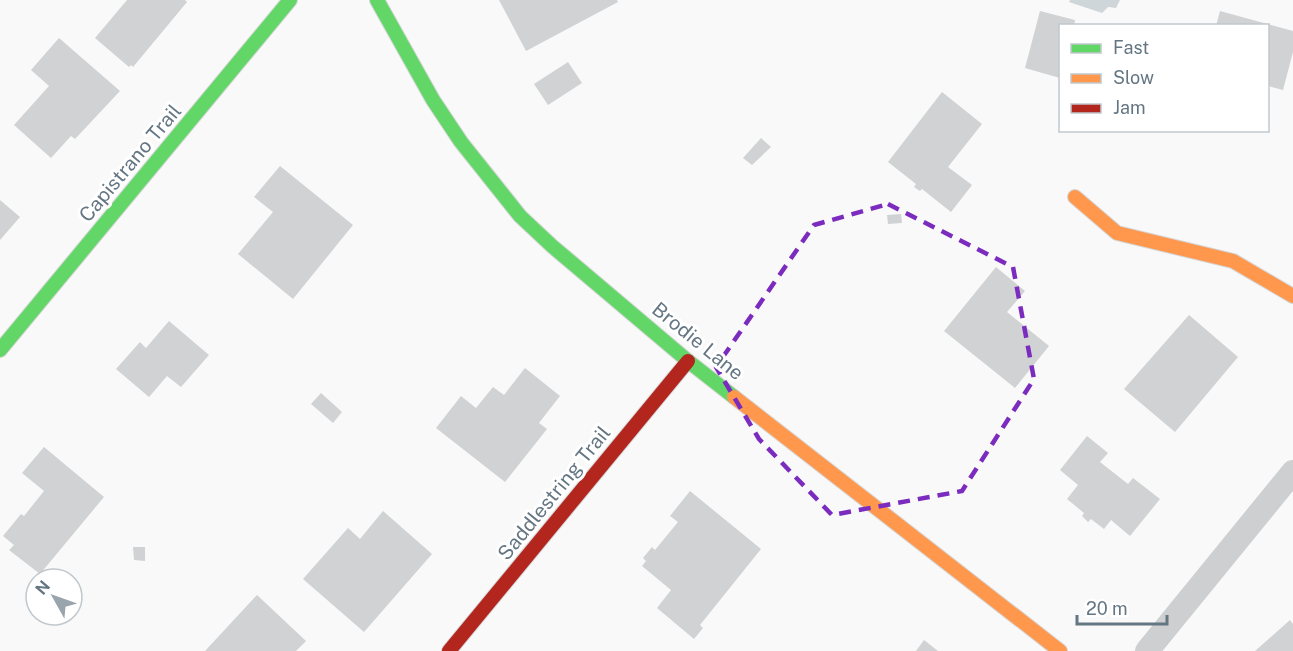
<svg xmlns="http://www.w3.org/2000/svg" width="1293" height="651" font-family="'Public Sans',sans-serif">
  <style>
    .water { fill: #ced6d9 }
    .building { fill: #d0d2d3 }
    .lines { fill: none; stroke-linecap: round; stroke-linejoin: round }
    .fast-casing { stroke: #d5d6d7; stroke-width: 16 }
    .slow-casing { stroke: #d5d6d7; stroke-width: 16 }
    .jam-casing { stroke: #d5d6d7; stroke-width: 16 }
    .street { stroke: #cecfd0; stroke-width: 24 }
    .fast { stroke: #63d668; stroke-width: 14 }
    .slow { stroke: #ff974d; stroke-width: 14 }
    .jam { stroke: #b3261e; stroke-width: 14 }
    .marked { fill: none; stroke: #7b2cbf; stroke-width: 4.5; stroke-dasharray: 12 8; stroke-linejoin: round }
    .labels { text-anchor: middle; dominant-baseline: central; stroke-width: 6; stroke-linejoin: round; paint-order: stroke }
    .street-label { font-size: 20px; fill: #657683; stroke: #fff }
  </style>
  <rect width="100%" height="100%" fill="#f9f9f9"/>
  <polygon class="water" points="1070,0 1120,0 1116,8 1108,7 1102,13 1069,2"/>
  <g class="building">
    <polygon points="127,0 185,0 187,2 133,67 131,65 129,67 95,38"/>
    <polygon points="499,0 617,0 618,2 526,51"/>
    <polygon points="1040,11 1075,20 1074,26 1060,26 1060,78 1025,68"/>
    <polygon points="1220,11 1293,31 1293,52 1283,90 1268,86 1268,26 1216,26"/>
    <polygon points="59,38 120,91 75,139 71,136 51,158 14,125 49,86 31,70"/>
    <polygon points="568,62 582,83 548,105 534,84"/>
    <polygon points="942,92 982,124 948,167 972,185 951,212 922,189 920,191 914,187 916,184 888,162"/>
    <polygon points="761,138 771,147 752,165 743,158"/>
    <polygon points="280,166 353,225 293,299 238,254 273,212 254,197"/>
    <polygon points="0,200 20,217 0,240"/>
    <polygon points="901,214 902,223 888,224 887,215"/>
    <polygon points="996,267 1025,291 1007,312 1049,346 1015,388 944,331"/>
    <polygon points="1189,315 1238,357 1175,432 1124,389"/>
    <polygon points="169,321 209,355 181,387 167,376 149,397 116,369 140,342 146,348"/>
    <polygon points="525,368 560,396 539,423 547,429 505,482 436,428 461,396 476,408 493,387 504,395"/>
    <polygon points="321,393 342,412 333,423 311,404"/>
    <polygon points="1087,436 1108,453 1100,462 1128,484 1133,478 1160,499 1130,536 1111,520 1104,529 1091,519 1088,522 1082,516 1084,513 1067,499 1078,485 1060,470"/>
    <polygon points="44,447 104,497 40,574 9,550 14,545 3,536 21,514 24,516 44,491 22,473"/>
    <polygon points="690,491 761,549 700,625 703,628 694,639 657,608 671,590 642,566 646,561 643,558 652,547 655,550 678,522 670,516"/>
    <polygon points="383,511 432,554 364,632 303,579 348,528 360,539"/>
    <polygon points="133,547 145,547 145,561 134,560"/>
    <polygon points="257,595 306,641 296,651 205,651"/>
    <polygon points="1290,620 1293,624 1293,651 1255,651"/>
    <polygon points="924,640 938,651 916,651"/>
  </g>
  <g class="lines">
    <defs>
      <g id="fast">
        <polyline points="377,0 433,100 461,142 520,216 552,246 688,361 734,397"/>
        <polyline points="0,350 290,0"/>
      </g>
      <g id="slow">
        <polyline points="1075,197 1117,233 1233,261 1293,296"/>
        <polyline points="734,397 1060,651"/>
      </g>
      <polyline id="jam" points="449,651 688,361"/>
    </defs>
    <use href="#fast" class="fast-casing"/>
    <use href="#slow" class="slow-casing"/>
    <use href="#jam" class="jam-casing"/>
    <polyline class="street" points="1147,651 1293,472"/>
    <use href="#fast" class="fast"/>
    <use href="#slow" class="slow"/>
    <use href="#jam" class="jam"/>
  </g>
  <path class="marked" d="M 888,204 L 1013,267 L 1034,379 L 962,491 L 832,515 L 759,439 L 716,367 L 814,225 Z"/>
  <g class="labels">
    <g class="street-label">
      <text transform="translate(130 163) rotate(-50)">Capistrano Trail</text>
      <text transform="translate(698 341) rotate(39)">Brodie Lane</text>
      <text transform="translate(554 493) rotate(-51)">Saddlestring Trail</text>
    </g>
  </g>
  <rect x="1059" y="24" width="210" height="108" fill="#ffffff" stroke="#c1c8cd" stroke-width="1.5"/>
  <rect x="1071" y="44" width="30" height="9" fill="#63d668" stroke="#c1c8cd" stroke-width="1.5"/>
  <text x="1113" y="54" font-size="18" fill="#657683">Fast</text>
  <rect x="1071" y="74" width="30" height="9" fill="#ff974d" stroke="#c1c8cd" stroke-width="1.5"/>
  <text x="1113" y="84" font-size="18" fill="#657683">Slow</text>
  <rect x="1071" y="104" width="30" height="9" fill="#b3261e" stroke="#c1c8cd" stroke-width="1.5"/>
  <text x="1113" y="114" font-size="18" fill="#657683">Jam</text>
  <g transform="translate(54 597) rotate(310)"><circle r="28" fill="#ffffff" stroke="#c1c8cd" stroke-width="1.5"/>
  <path d="M0-4.5L10 22L0 15L-10 22Z" fill="#99a4ac"/>
  <text y="-9" font-size="16" font-weight="bold" text-anchor="middle" fill="#657683">N</text>
  </g>
  <path d="M1077 615v9h90v-9" fill="none" stroke="#657683" stroke-width="3"/>
  <text x="1086" y="615" font-size="18" fill="#657683" stroke="#ffffff" stroke-width="4.5" paint-order="stroke">20 m</text>
</svg>
